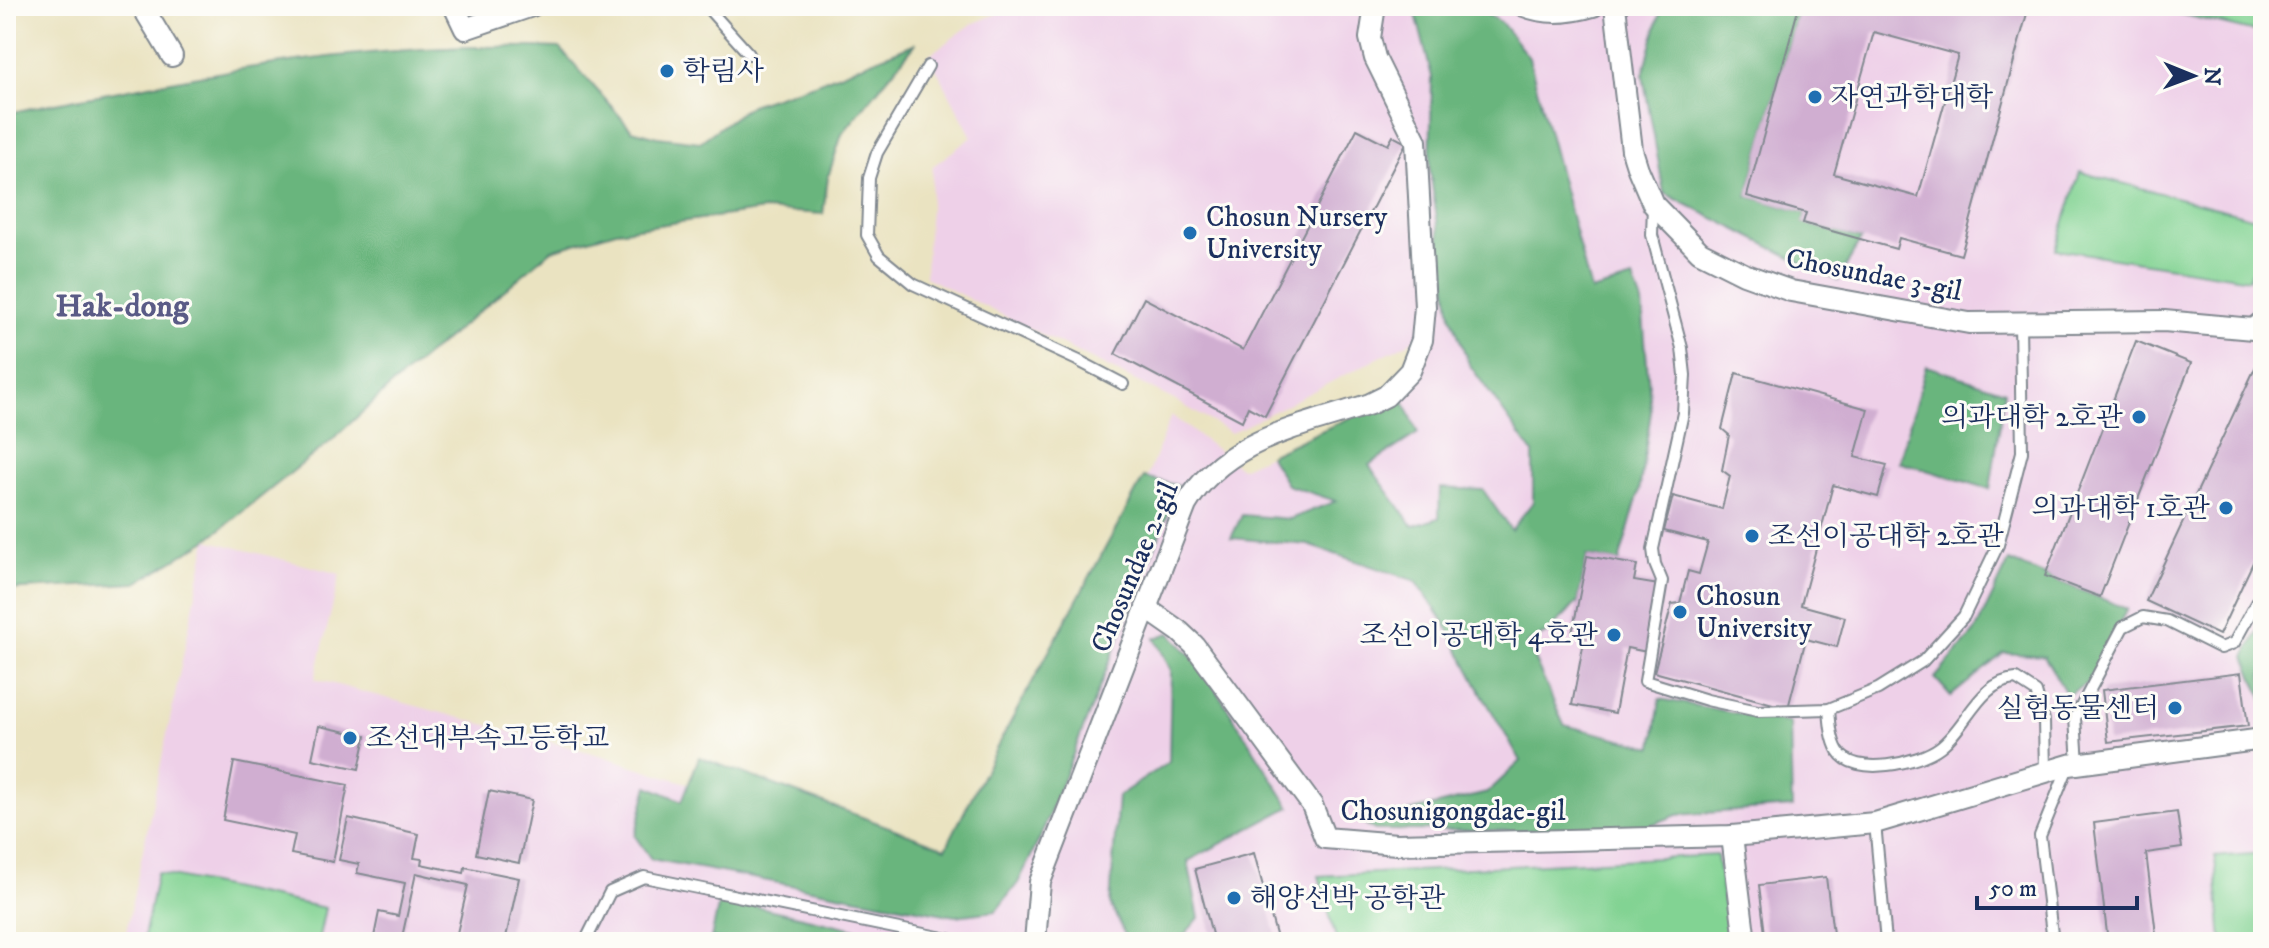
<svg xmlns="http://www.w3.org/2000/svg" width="2269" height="948" font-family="'IM FELL DW Pica','Noto Serif KR',serif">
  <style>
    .built { fill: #eed0e8 }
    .green { fill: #82d393; stroke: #4e8178; stroke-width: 2 }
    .forest { fill: #69b57d; stroke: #42726e; stroke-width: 2 }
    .building { fill: #d0aed1; fill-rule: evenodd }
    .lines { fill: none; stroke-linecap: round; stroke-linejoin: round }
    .service-casing { stroke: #828990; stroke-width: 14 }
    .minor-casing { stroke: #828990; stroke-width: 24 }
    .service { stroke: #fff; stroke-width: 10 }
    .minor { stroke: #fff; stroke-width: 20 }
    .poi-dot { fill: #1f6fb2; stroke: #fdfcf7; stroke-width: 3 }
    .labels { text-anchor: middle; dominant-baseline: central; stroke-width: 6; stroke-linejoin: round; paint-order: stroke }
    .poi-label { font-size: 28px; fill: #1b2f5e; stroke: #fdfcf7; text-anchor: start }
    .street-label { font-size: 28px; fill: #1b2f5e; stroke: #fdfcf7 }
    .quarter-label { font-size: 32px; font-weight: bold; fill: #5a5b86; stroke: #fdfcf7 }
  </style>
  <rect width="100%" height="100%" fill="#fdfcf7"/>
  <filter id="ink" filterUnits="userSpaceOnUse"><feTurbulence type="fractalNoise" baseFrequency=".0125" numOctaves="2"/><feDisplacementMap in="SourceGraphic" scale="16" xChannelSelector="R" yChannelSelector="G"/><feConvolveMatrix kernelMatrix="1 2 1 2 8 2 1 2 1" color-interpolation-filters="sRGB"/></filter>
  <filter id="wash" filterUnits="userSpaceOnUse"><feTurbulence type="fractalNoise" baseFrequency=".006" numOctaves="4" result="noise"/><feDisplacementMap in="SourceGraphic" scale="32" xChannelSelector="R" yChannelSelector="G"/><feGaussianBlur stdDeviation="1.8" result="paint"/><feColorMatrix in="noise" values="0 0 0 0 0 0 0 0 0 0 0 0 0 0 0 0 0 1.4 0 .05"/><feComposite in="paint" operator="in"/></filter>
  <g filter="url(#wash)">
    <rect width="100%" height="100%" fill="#eae3c1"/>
    <polygon class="built" points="1016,6 2263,6 2263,942 124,942 207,540 340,574 315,679 603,756 967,874 1000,866 1171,415 1241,468 1415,388 1439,327 1231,433 1176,401 925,277 933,166 972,137 929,55 972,24"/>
    <g class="green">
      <polygon points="2178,8 2263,17 2263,34 2177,13"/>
      <polygon points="2080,172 2263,220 2263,245 2249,279 2056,249"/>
      <polygon points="2263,853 2263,939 2222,942 2215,857"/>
      <polygon points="1717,855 1729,942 1337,942 1319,876"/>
      <polygon points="157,873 325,908 318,942 143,942"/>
    </g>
    <g class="forest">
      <polygon points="1414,6 1471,6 1501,22 1529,58 1591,291 1633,279 1642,303 1651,412 1639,492 1619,562 1587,556 1578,602 1546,634 1527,643 1564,725 1653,747 1660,699 1790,723 1792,807 1677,815 1635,831 1375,830 1363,823 1487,793 1521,761 1483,696 1444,622 1416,581 1308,545 1231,538 1242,515 1290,519 1336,501 1287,485 1269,455 1401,394 1418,433 1369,465 1413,526 1439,518 1440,488 1483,490 1511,530 1533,502 1533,453 1469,364 1451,316 1430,171 1432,77"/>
      <polygon points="1662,6 1799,6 1747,196 1806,213 1804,223 1861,239 1838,281 1664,193 1643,75"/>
      <path d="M 916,43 L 842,134 L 828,177 L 823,214 L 764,210 L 616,231 L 552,250 L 394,383 L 332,440 L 207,540 L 136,583 L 6,590 L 6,114 C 43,104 82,98 119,91 C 264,62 412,41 560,48 L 632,130 L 658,137 L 700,142 L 751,105 L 817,83 Z"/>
      <polygon points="1926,366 2005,391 1990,489 1899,462"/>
      <polygon points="1144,477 1179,486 1040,838 1018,883 996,911 955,916 651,859 635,836 648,786 682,801 699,757 946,848 997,747"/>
      <polygon points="2009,561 2127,609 2089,682 2067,695 2044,656 2004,653 1951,696 1935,678 1976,630"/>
      <polygon points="2263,621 2263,700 2245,657"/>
      <polygon points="1170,633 1203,669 1290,807 1188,861 1199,918 1178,942 1127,939 1110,904 1118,796 1169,762 1171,670 1155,638"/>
      <polygon points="720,898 911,942 733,942 711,938"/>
    </g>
    <g id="blocks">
      <g class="building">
        <path d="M 1799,6 L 2029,6 L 1961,255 L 1899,238 L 1896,249 L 1803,223 L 1806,213 L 1747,196 ZM 1874,32 L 1958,55 L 1918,197 L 1834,174 Z"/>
        <polygon points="1357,129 1388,145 1393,136 1406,143 1265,416 1248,407 1242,421 1115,354 1144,298 1243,350"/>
        <polygon points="2136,341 2191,363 2100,597 2045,576"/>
        <polygon points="2263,351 2263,541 2219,635 2146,601"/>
        <polygon points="1736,373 1868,409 1855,457 1887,465 1878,497 1833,485 1801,605 1845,617 1837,647 1806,639 1788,708 1654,672 1672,604 1680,603 1688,571 1699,574 1708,542 1664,531 1673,496 1722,509 1730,476 1722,470 1729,435 1722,429"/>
        <polygon points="1587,556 1637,565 1634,581 1659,585 1647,652 1627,648 1615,713 1572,705 1585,636 1572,634"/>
        <polygon points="2241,673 2248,726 2108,742 2102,690"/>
        <polygon points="319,726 366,736 359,769 312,759"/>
        <polygon points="234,762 348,785 333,862 291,854 295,835 223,820"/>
        <polygon points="489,791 532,800 519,863 476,854"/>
        <polygon points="2177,812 2182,848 2146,853 2157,942 2108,942 2094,823"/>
        <polygon points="348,818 419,834 414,858 422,859 421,864 464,873 465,867 519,878 505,942 455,942 468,885 416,873 401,942 373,942 379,912 398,916 405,883 357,873 359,864 339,860"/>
        <polygon points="1254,853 1278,942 1214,942 1195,869"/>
        <polygon points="1826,877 1834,942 1766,942 1759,885"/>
      </g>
    </g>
  </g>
  <g filter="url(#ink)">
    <use href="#blocks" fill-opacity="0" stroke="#828990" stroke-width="2"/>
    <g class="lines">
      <defs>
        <g id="service">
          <polyline points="706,6 749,54"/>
          <polyline points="928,66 877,153 869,178 867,235 879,256 913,284 1077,360 1123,384"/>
          <polyline points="1653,205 1652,235 1682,348 1685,375 1683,413 1653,549 1655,564 1662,581 1645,681 1707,700 1758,711 1829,709 1878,689 1923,661 1964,616 1998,545 2022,452 2020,322"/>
          <path d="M 1829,709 C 1830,722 1831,739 1838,751 C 1854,778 1919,763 1940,747 C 1967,727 1979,681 2016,679 L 2036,692 L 2044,720 L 2045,772"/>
          <polyline points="2078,764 2075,718 2123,627 2143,617 2167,621 2221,648 2234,643 2263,590"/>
          <polyline points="1875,823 1886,942"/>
          <polyline points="585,942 610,892 644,877 963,942"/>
          <polyline points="2053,942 2040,836 2068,767"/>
        </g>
        <g id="minor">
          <polyline points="142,6 172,56"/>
          <polyline points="454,6 465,29 532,6"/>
          <path d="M 1524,6 C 1546,15 1570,13 1593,6"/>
          <polyline points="1615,6 1632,150 1638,169 1653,204 1700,252 1744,274 1791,291 1969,323 2164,321 2253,329 2263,321"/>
          <polyline points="1146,608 1179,631 1194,645 1312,805 1325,838 1397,844 1732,836 1875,823 2069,765 2263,739"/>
          <polyline points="1732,836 1745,942"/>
          <path d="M 1035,942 L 1040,882 L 1186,505 C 1225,438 1302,427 1370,404 L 1386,396 L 1410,371 L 1422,340 L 1425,307 L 1416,141 L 1375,58 L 1370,38 L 1375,6"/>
        </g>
      </defs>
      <use href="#service" class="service-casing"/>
      <use href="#minor" class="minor-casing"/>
      <use href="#service" class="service"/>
      <use href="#minor" class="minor"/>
    </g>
  </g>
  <g class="poi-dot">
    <circle cx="667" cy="71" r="8"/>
    <circle cx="1815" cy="97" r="8"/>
    <circle cx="1190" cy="233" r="8"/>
    <circle cx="2139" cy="417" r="8"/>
    <circle cx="2226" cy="508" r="8"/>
    <circle cx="1752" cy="536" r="8"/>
    <circle cx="1680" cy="612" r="8"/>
    <circle cx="1614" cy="635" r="8"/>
    <circle cx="2175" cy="708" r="8"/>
    <circle cx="350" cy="738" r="8"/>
    <circle cx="1234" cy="898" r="8"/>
  </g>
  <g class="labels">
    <g class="poi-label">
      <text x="683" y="71">학림사</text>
      <text x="1831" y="97">자연과학대학</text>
      <text x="1206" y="217">Chosun Nursery<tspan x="1206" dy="32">University</tspan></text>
      <text x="2123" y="417" text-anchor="end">의과대학 2호관</text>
      <text x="2210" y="508" text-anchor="end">의과대학 1호관</text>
      <text x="1768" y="536">조선이공대학 2호관</text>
      <text x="1696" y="596">Chosun<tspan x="1696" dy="32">University</tspan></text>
      <text x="1598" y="635" text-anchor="end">조선이공대학 4호관</text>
      <text x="2159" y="708" text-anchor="end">실험동물센터</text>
      <text x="366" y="738">조선대부속고등학교</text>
      <text x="1250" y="898">해양선박 공학관</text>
    </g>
    <g class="street-label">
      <text transform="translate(1874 275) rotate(11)">Chosundae 3-gil</text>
      <text transform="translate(1135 567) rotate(-67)">Chosundae 2-gil</text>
      <text x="1453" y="811">Chosunigongdae-gil</text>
    </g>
    <g class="quarter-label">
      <text x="122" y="307">Hak-dong</text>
    </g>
  </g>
  <rect width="2269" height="948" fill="none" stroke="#fdfcf7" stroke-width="32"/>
  <g transform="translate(2193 76) rotate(91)" stroke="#fdfcf7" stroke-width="6" paint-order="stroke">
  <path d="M0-6L14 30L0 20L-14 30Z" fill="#1b2f5e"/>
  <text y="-12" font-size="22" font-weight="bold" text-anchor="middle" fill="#1b2f5e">N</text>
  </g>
  <path d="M1977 896v12h160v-12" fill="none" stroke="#1b2f5e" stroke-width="4"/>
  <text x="1989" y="896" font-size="24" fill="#1b2f5e" stroke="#fdfcf7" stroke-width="6" paint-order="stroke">50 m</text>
</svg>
